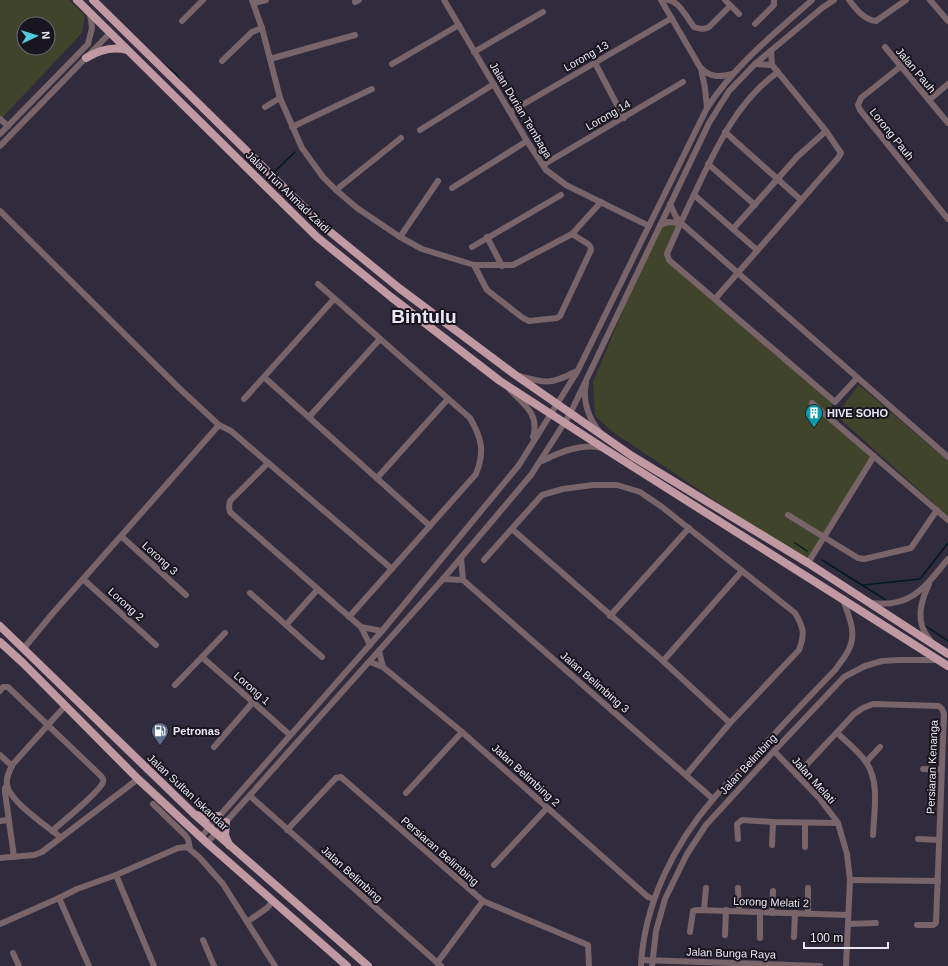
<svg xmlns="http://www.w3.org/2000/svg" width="948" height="966" font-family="Arial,sans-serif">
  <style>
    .green { fill: #3f442a; fill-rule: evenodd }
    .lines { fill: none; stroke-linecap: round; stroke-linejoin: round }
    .stream { stroke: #011a20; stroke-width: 1.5 }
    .minor { stroke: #786469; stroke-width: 6 }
    .major { stroke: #c099a3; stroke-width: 8 }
    .labels { text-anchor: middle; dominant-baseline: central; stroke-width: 4; stroke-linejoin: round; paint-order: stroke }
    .street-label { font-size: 11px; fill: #ebe8f5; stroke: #18151e }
    .poi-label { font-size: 11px; font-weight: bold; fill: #ebe8f5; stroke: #18151e; text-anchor: start }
    .town-label { font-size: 19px; font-weight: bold; fill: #ebe8f5; stroke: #18151e }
  </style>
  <rect width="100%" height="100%" fill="#312b3e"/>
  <g class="green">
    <path d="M 0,0 L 69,0 L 85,15 L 82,33 L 0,120 ZM 24,24 L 48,24 L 48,48 L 24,48 Z"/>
    <polygon points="681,223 667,257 835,402 824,413 874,456 808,563 610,430 595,415 593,382 645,258 660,225"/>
    <polygon points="859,385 948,461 948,516 836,415"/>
  </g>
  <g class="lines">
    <g class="stream">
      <polyline points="161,62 176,74 182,83"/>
      <polyline points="273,173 295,152"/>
      <polyline points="795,543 807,551"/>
      <polyline points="822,560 886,600"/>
      <polyline points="863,585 920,579 948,543"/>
      <polyline points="924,625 948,641"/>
    </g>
    <g class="minor">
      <polyline points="252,0 262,28 280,98 302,148 323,177 336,190 357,208 400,237 422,249 474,265 513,265 572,234 601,202"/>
      <polyline points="444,0 527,141 546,170 566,185 649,226"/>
      <path d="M 661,0 L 700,67 C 710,78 719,77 733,74"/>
      <path d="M 668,0 C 679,1 687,18 694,27 C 699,29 704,30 709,27 L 730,6"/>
      <polyline points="725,0 739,14"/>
      <path d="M 849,0 C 856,9 864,20 876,21 L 906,0"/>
      <polyline points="930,0 948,21"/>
      <polyline points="355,2 359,0"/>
      <polyline points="254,3 266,0"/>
      <polyline points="182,21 203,0"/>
      <polyline points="755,24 774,5 774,0"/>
      <polyline points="885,47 948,123"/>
      <polyline points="474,52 543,12"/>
      <polyline points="270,59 355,35"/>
      <polyline points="222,61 252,32 262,28"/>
      <polyline points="595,63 624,118"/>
      <polyline points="392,64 459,25"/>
      <polyline points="755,64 772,65"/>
      <polyline points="900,67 861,98 858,105 860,110 948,219"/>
      <polyline points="701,69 705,88 707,108"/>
      <path d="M 778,72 C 739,100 719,142 699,184 C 688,207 677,230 667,254 L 669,260 L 835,402 L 857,378"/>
      <polyline points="929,100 948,84"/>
      <polyline points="265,107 280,98"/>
      <polyline points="510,112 672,18"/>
      <polyline points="0,119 8,126"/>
      <polyline points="292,127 372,89"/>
      <polyline points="420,130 494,84"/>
      <polyline points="725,132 801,200"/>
      <polyline points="0,134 88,44 92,28 90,13"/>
      <polyline points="0,146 110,33"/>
      <polyline points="708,164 755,205"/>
      <polyline points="543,165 683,82"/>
      <polyline points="452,188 527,141"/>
      <polyline points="336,190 401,138"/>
      <polyline points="694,195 757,250"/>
      <polyline points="670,204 676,217 681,223 948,457"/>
      <polyline points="0,211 179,388 219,425"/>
      <polyline points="660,225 668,222 681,223"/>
      <polyline points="733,229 797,157 826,131"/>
      <polyline points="400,237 438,181"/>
      <polyline points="487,237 502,266"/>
      <polyline points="472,247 561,195"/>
      <polyline points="474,265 487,290 523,318 529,321 557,318 560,316 591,250 590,246 588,244 572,234"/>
      <path d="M 318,284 L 470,418 C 482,439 485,451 476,474 L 349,617"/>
      <polyline points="715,299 838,158 841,153 826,131 772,65 771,51"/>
      <path d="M 519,376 C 545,383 550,385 575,372"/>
      <polyline points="264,377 430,526"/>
      <path d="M 586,383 C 582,400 589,420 600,432"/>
      <path d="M 510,390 C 524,404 540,415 533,437"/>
      <polyline points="244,399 334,299"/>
      <polyline points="812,403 948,520"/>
      <polyline points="309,417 380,339"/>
      <path d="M 542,461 C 560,452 581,443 602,448"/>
      <polyline points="268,463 230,501 229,507 230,512 361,627 370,645"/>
      <polyline points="377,478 448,399"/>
      <polyline points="788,515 858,558 864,559 911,548 937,510"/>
      <polyline points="512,529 663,661 730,723"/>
      <polyline points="121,536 186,595"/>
      <polyline points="461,558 463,580"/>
      <path d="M 484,560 L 542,495 L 563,489 L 593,485 L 617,485 L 640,492 L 662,507 L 795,613 C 804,628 805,634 799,650 L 730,723 L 686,775"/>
      <polyline points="808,563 874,456"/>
      <polyline points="83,579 156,645"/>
      <polyline points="443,579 463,580 713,799"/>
      <path d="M 929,584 C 920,603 915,623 930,640"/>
      <polyline points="250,593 322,657"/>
      <path d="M 872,603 C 911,608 925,587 948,559"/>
      <polyline points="610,616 689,528"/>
      <polyline points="286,625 318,589"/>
      <polyline points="361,627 382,631"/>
      <polyline points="24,648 53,613 219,425 231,431 392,569"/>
      <polyline points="379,651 383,667"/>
      <polyline points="202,657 290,735"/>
      <polyline points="663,661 742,571"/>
      <polyline points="370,662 383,667 462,732 648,897 654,899"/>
      <polyline points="175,685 225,633"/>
      <path d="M 0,691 L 3,687 L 8,687 L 101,776 C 103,779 104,779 103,782 C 101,791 61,823 52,831"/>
      <path d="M 837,733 C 847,742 858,751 866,762 C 880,782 874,811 873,835"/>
      <polyline points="214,747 253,702"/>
      <polyline points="774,751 820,799 838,823 847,854 850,880 846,966"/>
      <polyline points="0,755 12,766"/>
      <polyline points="866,762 880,747"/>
      <polyline points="923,769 942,770"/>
      <polyline points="797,775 854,714 863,708 873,704 939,706 942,709 944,714 936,923 933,925 917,925"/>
      <polyline points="7,785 5,788 5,792 14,857"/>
      <polyline points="406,793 462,732"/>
      <polyline points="250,796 441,966"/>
      <polyline points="153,804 185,835 188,839 190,849"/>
      <polyline points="0,821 9,820"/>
      <polyline points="287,830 336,778 341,777 483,901 588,945 589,966"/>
      <path d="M 60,837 C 47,826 10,802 7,785 C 6,777 9,771 13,764 L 65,706"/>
      <path d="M 201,837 L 382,631 L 519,465 L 577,372 L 707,108 C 735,65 774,34 812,0"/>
      <polyline points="738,839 737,824 742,820 773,822 838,823"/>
      <polyline points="918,839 939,840"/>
      <polyline points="207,843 443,579 531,475 540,461 570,414 709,123 729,91 755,64 822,8 834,0"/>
      <polyline points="772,845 773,822"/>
      <polyline points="805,847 805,823"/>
      <polyline points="0,858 34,855 42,852 138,779"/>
      <polyline points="494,865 547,808"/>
      <polyline points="116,875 154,966"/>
      <polyline points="850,880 938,881"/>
      <polyline points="738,888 739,910"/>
      <polyline points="59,898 89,966"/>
      <polyline points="704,909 706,888"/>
      <polyline points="772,913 773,891"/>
      <polyline points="808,914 808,888"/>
      <polyline points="247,922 267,908 273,901"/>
      <polyline points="0,924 59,898 77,889 116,875 178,848 187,847 199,857 223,884 275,966"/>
      <polyline points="848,924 876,923"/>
      <polyline points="690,932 693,911 697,910 848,915"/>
      <polyline points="725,935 726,910"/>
      <polyline points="794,937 795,913"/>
      <polyline points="760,938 760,912"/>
      <polyline points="203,940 214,966"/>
      <polyline points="13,953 19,966"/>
      <polyline points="642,960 820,966"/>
      <polyline points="437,963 483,901"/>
      <path d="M 641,966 C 644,904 674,844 714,798 C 728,782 743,767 758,752 C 783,724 809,697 835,670 C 840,663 846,656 849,649 C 857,633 849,616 843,600"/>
      <polyline points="652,966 656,931 665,899 687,854 706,825 774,751 844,677 865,666 882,661 899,660 938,660"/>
    </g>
    <g class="major">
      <polyline points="77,0 317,237 391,297 500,381 605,449 948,666"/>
      <polyline points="93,0 323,226 399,288 514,374 632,456 808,563 948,654"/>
      <path d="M 86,58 C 99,50 112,46 127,50"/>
      <polyline points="0,626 194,814 368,966"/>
      <polyline points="0,642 23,663 138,779 207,843 347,966"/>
      <polyline points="197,815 206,818 218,816"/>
      <polyline points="226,822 225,835 229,845"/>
    </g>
  </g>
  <defs>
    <symbol id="building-pin" viewBox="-11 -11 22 30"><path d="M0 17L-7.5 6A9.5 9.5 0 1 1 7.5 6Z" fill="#0f9aa8" stroke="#18151e"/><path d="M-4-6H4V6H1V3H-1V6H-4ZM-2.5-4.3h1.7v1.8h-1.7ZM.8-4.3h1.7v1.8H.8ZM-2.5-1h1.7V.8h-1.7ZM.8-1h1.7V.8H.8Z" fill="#fff"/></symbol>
    <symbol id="fuel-pin" viewBox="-11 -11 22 30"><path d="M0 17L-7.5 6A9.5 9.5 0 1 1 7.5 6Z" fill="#5c6f8a" stroke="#18151e"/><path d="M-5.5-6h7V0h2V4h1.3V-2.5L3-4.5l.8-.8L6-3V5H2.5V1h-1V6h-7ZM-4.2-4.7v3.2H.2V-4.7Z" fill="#fff"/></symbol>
  </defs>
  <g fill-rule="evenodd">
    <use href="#building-pin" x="804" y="403" width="20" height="27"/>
    <use href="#fuel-pin" x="150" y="721" width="20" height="27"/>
  </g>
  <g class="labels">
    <g class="street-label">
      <text transform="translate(586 56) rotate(-30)">Lorong 13</text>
      <text transform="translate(916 70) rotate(50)">Jalan Pauh</text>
      <text transform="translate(521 110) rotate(59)">Jalan Durian Tembaga</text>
      <text transform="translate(608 115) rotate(-30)">Lorong 14</text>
      <text transform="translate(892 134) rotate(51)">Lorong Pauh</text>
      <text transform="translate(288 192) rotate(44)">Jalan Tun Ahmad Zaidi</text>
      <text transform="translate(160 558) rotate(42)">Lorong 3</text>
      <text transform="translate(126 604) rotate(42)">Lorong 2</text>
      <text transform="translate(595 682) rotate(41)">Jalan Belimbing 3</text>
      <text transform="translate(252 688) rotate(41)">Lorong 1</text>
      <text transform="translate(748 764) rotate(-47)">Jalan Belimbing</text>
      <text transform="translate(932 767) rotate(-88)">Persiaran Kenanga</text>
      <text transform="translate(526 775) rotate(42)">Jalan Belimbing 2</text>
      <text transform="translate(814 780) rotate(48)">Jalan Melati</text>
      <text transform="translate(188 792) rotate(43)">Jalan Sultan Iskandar</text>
      <text transform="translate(440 851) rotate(41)">Persiaran Belimbing</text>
      <text transform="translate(352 874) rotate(42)">Jalan Belimbing</text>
      <text transform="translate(771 902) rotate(2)">Lorong Melati 2</text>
      <text transform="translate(731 953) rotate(2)">Jalan Bunga Raya</text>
    </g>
    <g class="poi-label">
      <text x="827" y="413">HIVE SOHO</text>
      <text x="173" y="731">Petronas</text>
    </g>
    <g class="town-label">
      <text x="424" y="316">Bintulu</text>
    </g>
  </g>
  <g transform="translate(36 36) rotate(86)"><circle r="19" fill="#18151e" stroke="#6c6974"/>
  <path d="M0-3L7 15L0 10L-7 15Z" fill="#54cade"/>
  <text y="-6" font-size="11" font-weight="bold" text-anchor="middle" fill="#ebe8f5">N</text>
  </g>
  <path d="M804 942v6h84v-6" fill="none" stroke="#ebe8f5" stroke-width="2"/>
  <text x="810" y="942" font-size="12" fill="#ebe8f5" stroke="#18151e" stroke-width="3" paint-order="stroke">100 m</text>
</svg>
